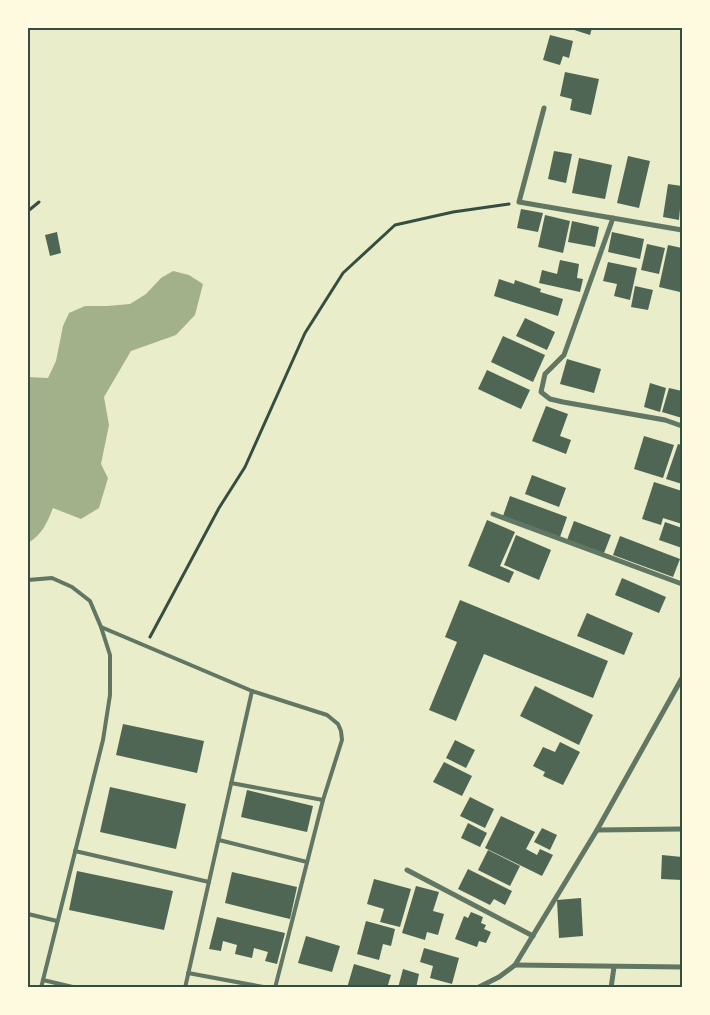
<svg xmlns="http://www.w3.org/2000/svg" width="710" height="1015" font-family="Ubuntu,sans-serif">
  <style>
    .water { fill: #a3b18a }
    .building { fill: #4f6655 }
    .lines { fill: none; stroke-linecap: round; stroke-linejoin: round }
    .path { stroke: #344e41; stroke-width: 3 }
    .service { stroke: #617663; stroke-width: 4 }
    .minor { stroke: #617663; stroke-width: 5 }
    .neatline { fill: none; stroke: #344e41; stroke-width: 2 }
  </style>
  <rect width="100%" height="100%" fill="#e9edc9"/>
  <path class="water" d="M 173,271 L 189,275 L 203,284 L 195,315 L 176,335 L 131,351 L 104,397 L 109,425 L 101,464 L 108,478 L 99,508 L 81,519 L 53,508 C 47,523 42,535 28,543 L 28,377 L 48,378 L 56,361 L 63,326 L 69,313 L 85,306 L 107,306 L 130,304 L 146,294 L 161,278 Z"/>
  <g class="building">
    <polygon points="568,28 592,28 590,35"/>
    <polygon points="550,35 573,41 569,58 563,56 560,65 543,60"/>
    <polygon points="565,72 599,79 591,115 570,110 572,99 560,96"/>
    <polygon points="554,151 572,154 566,183 548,179"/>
    <polygon points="628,156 650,161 639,208 617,203"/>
    <polygon points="579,158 612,165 605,199 572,193"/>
    <polygon points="668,184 682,186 679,220 663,217"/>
    <polygon points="521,209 543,213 538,232 517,228"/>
    <polygon points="545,215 570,221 563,253 538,247"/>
    <polygon points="572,221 599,227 595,247 568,242"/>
    <polygon points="57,232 61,253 50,256 45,235"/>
    <polygon points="612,232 644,239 640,259 608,252"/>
    <polygon points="647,244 665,248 659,274 641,270"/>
    <polygon points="668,245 682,248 682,281 680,292 659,287"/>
    <polygon points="560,260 579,264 577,278 583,279 580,292 539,283 542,270 557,274"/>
    <polygon points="608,262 637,268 630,300 614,296 617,284 603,281"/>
    <polygon points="499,279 514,284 515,280 541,289 540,292 563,299 558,316 494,296"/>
    <polygon points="635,286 653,290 648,310 631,307"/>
    <polygon points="525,318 555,332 547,350 516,336"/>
    <polygon points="503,336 545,355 533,382 491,362"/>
    <polygon points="567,359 601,369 594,393 560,384"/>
    <polygon points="487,370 530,390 521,409 478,389"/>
    <polygon points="650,383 666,388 660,412 644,407"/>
    <polygon points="669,388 682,391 682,418 662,412"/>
    <polygon points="546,406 568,414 560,436 571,440 566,454 532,441"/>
    <polygon points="644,436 674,445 663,478 634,469"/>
    <polygon points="678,444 682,445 682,484 666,479"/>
    <polygon points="532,475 566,488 559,507 525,494"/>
    <polygon points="654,482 682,491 682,524 663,518 661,525 642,519"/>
    <polygon points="510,496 567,517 560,537 503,516"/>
    <polygon points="487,520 515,532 500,566 514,572 509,583 468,566"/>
    <polygon points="574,521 611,535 604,553 567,540"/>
    <polygon points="665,522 682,528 682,548 659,540"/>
    <polygon points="516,535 551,550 539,580 504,565"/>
    <polygon points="620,536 680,559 673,577 613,555"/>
    <polygon points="622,578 666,597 659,613 615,595"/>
    <polygon points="460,600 608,661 593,698 484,654 456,721 429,710 457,642 445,637"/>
    <polygon points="587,613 633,633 624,655 577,636"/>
    <polygon points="535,686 593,715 579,745 520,716"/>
    <polygon points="123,724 204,741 197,773 116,755"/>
    <polygon points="455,740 475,750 466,768 446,758"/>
    <polygon points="560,742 580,752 563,785 543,776 545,772 533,766 543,747 555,752"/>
    <polygon points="444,762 472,776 462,796 433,782"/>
    <polygon points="110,787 186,804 176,849 100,832"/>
    <polygon points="247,790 313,806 307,832 241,817"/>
    <polygon points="470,797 494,809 485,828 460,816"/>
    <polygon points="501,816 535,832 526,849 537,855 540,849 553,855 542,876 485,848"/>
    <polygon points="468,823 487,833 480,847 461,838"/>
    <polygon points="542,828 557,835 550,850 534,842"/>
    <polygon points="488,850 520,866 510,886 478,870"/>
    <polygon points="662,855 682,857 682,880 661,879"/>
    <polygon points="468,869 512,891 505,905 494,899 490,905 458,889"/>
    <polygon points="77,871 173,891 164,930 69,910"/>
    <polygon points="232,872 297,887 290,919 225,903"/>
    <polygon points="374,879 411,889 400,927 380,922 384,909 367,904"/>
    <polygon points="416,886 439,892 433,911 444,914 438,935 427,932 425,940 402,933"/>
    <polygon points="581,898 583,936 559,938 557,900"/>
    <polygon points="471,912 483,917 481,923 486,925 484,929 491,932 486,943 479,941 477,947 455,939 464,916 468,918"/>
    <polygon points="217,917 285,933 277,964 265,961 268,952 254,948 252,958 235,954 237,945 223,941 221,951 209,949"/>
    <polygon points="366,921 395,929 391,946 383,944 379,960 357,954"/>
    <polygon points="306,936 340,946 332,972 298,963"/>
    <polygon points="424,948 459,958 452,984 430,978 433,966 420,962"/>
    <polygon points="354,964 391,975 387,988 347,988"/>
    <polygon points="403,969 419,974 416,988 398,988"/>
  </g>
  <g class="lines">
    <g class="path">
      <polyline points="28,211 39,202"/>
      <polyline points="150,637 219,508 245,467 305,333 343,273 395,225 453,212 509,204"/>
    </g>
    <g class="service">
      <polyline points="28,580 52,578 72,587 90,601 101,627 110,655 110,695 103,740 41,988"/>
      <polyline points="101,627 252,691 327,715 338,724 341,731 342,740 323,800 275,988"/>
      <polyline points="231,783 323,800"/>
      <polyline points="219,840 307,862"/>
      <polyline points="75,851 209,882"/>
      <polyline points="28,914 57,921"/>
      <polyline points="188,973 269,988"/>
      <polyline points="43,980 77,988"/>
      <polyline points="185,988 252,691"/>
    </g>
    <g class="minor">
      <polyline points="544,108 519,202 682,230"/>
      <polyline points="613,218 564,355 545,374 541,392 550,399 563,402 665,420 682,426"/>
      <polyline points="493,514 682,584"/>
      <polyline points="597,830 682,829"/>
      <polyline points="407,870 533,936"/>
      <polyline points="515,965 682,967"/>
      <polyline points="477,988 499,977 515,965 597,830 682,678"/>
      <polyline points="611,988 614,967"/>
    </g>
  </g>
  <rect width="710" height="1015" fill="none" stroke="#fefae0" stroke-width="58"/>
  <rect x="29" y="29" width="652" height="957" class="neatline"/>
</svg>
